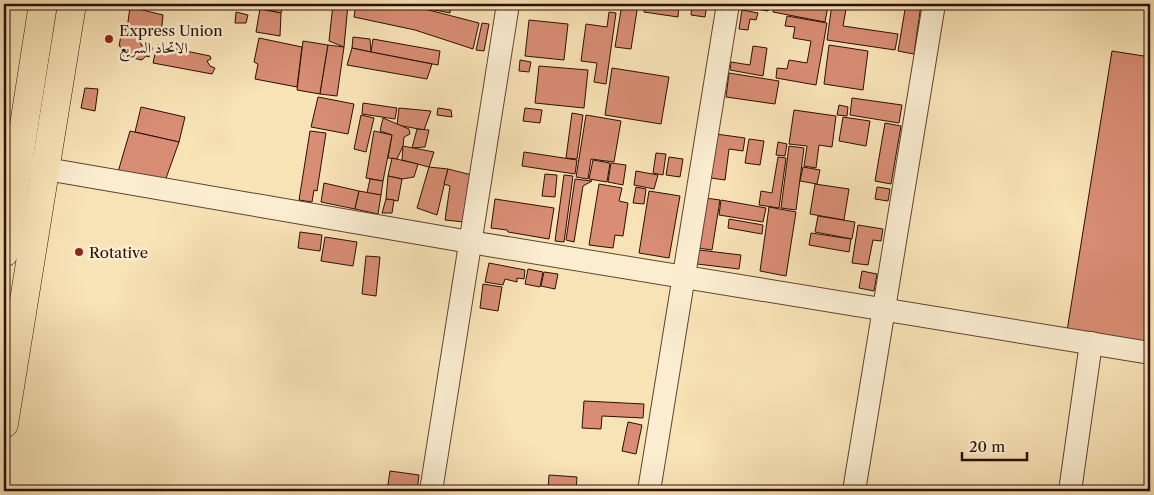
<svg xmlns="http://www.w3.org/2000/svg" width="1154" height="495" font-family="'Libre Caslon Text',Amiri,serif">
  <style>
    .building { fill: #d88d74; stroke: #2b0f05 }
    .lines { fill: none; stroke-linecap: round; stroke-linejoin: round }
    .minor-casing { stroke: #5e4431; stroke-width: 24 }
    .primary-casing { stroke: #2b0f05; stroke-width: 29 }
    .minor { stroke: #faedd0; stroke-width: 22 }
    .primary { stroke: #f8e3b6; stroke-width: 28 }
    .poi-dot { fill: #8f2418; stroke: #faedd0; stroke-width: 2 }
    .labels { text-anchor: middle; dominant-baseline: central; stroke-width: 5; stroke-linejoin: round; paint-order: stroke }
    .poi-label { font-size: 15px; fill: #2b0f05; stroke: #faedd0; text-anchor: start }
  </style>
  <rect width="100%" height="100%" fill="#f8e3b6"/>
  <filter id="stains"><feTurbulence type="fractalNoise" baseFrequency=".004" numOctaves="4"/><feColorMatrix values="0 0 0 0 .2 0 0 0 0 .09 0 0 0 0 .02 0 0 0 .5 -.17"/></filter>
  <radialGradient id="worn" r=".72"><stop offset=".6" stop-color="#630" stop-opacity="0"/><stop offset="1" stop-color="#630" stop-opacity=".3"/></radialGradient>
  <g class="building">
    <polygon points="236,4 283,4 281,13"/>
    <polygon points="333,4 348,4 344,47 329,41"/>
    <polygon points="356,4 396,4 417,7 479,23 473,49 415,30 354,17"/>
    <polygon points="414,4 451,4 450,13 414,6"/>
    <polygon points="622,4 638,4 631,49 615,47"/>
    <polygon points="645,4 679,4 678,17 644,12"/>
    <polygon points="692,4 707,4 705,17 691,15"/>
    <polygon points="736,4 769,4 768,11 735,5"/>
    <polygon points="774,4 814,4 828,6 825,22 773,12"/>
    <polygon points="832,4 847,4 843,26 898,34 895,50 827,40"/>
    <polygon points="906,4 921,5 914,54 898,51"/>
    <polygon points="130,7 163,15 161,35 127,29"/>
    <polygon points="260,9 281,13 280,36 256,32"/>
    <polygon points="742,10 758,13 756,20 750,19 748,30 739,29"/>
    <polygon points="236,12 248,15 246,23 235,23"/>
    <polygon points="609,12 616,13 606,84 594,82 597,63 581,61 586,24 607,27"/>
    <polygon points="787,16 827,23 816,85 776,78 777,68 787,69 789,60 807,63 811,41 793,38 795,27 785,26"/>
    <polygon points="529,20 568,24 564,60 525,56"/>
    <polygon points="482,23 489,24 484,51 476,50"/>
    <polygon points="122,30 124,33 140,36 141,45 153,48 149,57 146,56 142,60 119,55 121,47 119,46"/>
    <polygon points="353,37 370,39 371,52 352,48"/>
    <polygon points="259,38 302,47 297,87 255,79 258,64 254,62"/>
    <polygon points="373,39 440,51 438,65 371,52"/>
    <polygon points="303,41 328,45 320,94 297,90"/>
    <polygon points="157,45 210,56 211,59 207,61 210,66 215,68 212,74 153,63"/>
    <polygon points="328,45 344,47 337,96 320,94"/>
    <polygon points="829,45 868,51 863,90 824,84"/>
    <polygon points="753,46 767,48 763,76 730,70 731,62 750,65"/>
    <polygon points="352,48 371,52 432,64 427,79 347,65"/>
    <polygon points="1112,51 1150,57 1150,344 1067,331"/>
    <polygon points="520,60 531,62 529,72 519,71"/>
    <polygon points="539,66 588,70 584,108 535,103"/>
    <polygon points="612,68 669,77 661,124 605,115"/>
    <polygon points="729,73 779,81 775,104 726,97"/>
    <polygon points="85,88 98,89 95,111 81,108"/>
    <polygon points="318,97 354,104 348,134 311,127"/>
    <polygon points="852,98 902,105 899,123 850,115"/>
    <polygon points="363,103 397,108 395,119 362,114"/>
    <polygon points="839,105 848,107 847,116 837,115"/>
    <polygon points="141,107 185,117 179,142 135,132"/>
    <polygon points="399,108 431,111 424,130 397,125"/>
    <polygon points="438,108 451,110 452,117 437,115"/>
    <polygon points="525,108 542,110 540,123 523,121"/>
    <polygon points="794,110 836,116 832,147 819,145 816,168 804,166 807,146 789,144"/>
    <polygon points="572,113 583,115 577,159 566,158"/>
    <polygon points="361,115 374,118 366,152 354,149"/>
    <polygon points="586,115 621,121 614,162 591,159 588,179 576,177"/>
    <polygon points="843,117 870,121 866,146 839,141"/>
    <polygon points="383,118 409,129 410,134 404,137 403,146 397,159 388,158 392,135 380,131"/>
    <polygon points="885,123 901,126 891,184 875,181"/>
    <polygon points="417,129 429,130 425,147 412,148"/>
    <polygon points="130,131 179,142 165,181 118,172"/>
    <polygon points="310,131 326,133 317,191 314,190 312,202 299,200"/>
    <polygon points="374,131 392,135 383,181 366,178"/>
    <polygon points="716,134 745,138 743,151 729,149 725,180 711,178"/>
    <polygon points="749,139 764,141 760,165 745,163"/>
    <polygon points="778,142 787,144 785,156 776,155"/>
    <polygon points="403,146 434,152 429,167 402,160"/>
    <polygon points="789,146 804,148 796,210 781,208"/>
    <polygon points="524,152 577,160 575,174 522,166"/>
    <polygon points="656,153 666,154 663,175 653,173"/>
    <polygon points="669,157 683,159 680,177 666,175"/>
    <polygon points="778,157 786,158 779,208 759,205 761,191 772,193"/>
    <polygon points="392,158 418,164 414,177 402,179 388,176"/>
    <polygon points="593,160 610,163 607,182 589,179"/>
    <polygon points="611,163 626,165 623,185 608,182"/>
    <polygon points="429,167 448,169 437,215 417,208"/>
    <polygon points="803,167 820,170 817,184 800,181"/>
    <polygon points="448,169 472,175 464,222 445,220 450,186 444,184"/>
    <polygon points="636,171 658,175 654,189 634,185"/>
    <polygon points="545,174 557,175 555,197 542,196"/>
    <polygon points="564,175 573,176 564,242 555,241"/>
    <polygon points="388,176 402,179 398,201 386,199"/>
    <polygon points="370,179 383,181 381,195 367,193"/>
    <polygon points="575,179 592,181 583,186 574,242 566,240"/>
    <polygon points="324,183 359,191 355,209 321,202"/>
    <polygon points="599,184 622,188 619,201 628,203 623,236 615,235 613,248 589,245"/>
    <polygon points="815,184 849,189 844,220 810,214"/>
    <polygon points="636,187 646,189 644,204 633,203"/>
    <polygon points="877,187 890,189 888,201 875,199"/>
    <polygon points="359,191 381,195 378,214 355,209"/>
    <polygon points="649,191 680,196 669,258 639,253"/>
    <polygon points="705,198 720,200 712,250 698,248"/>
    <polygon points="386,199 394,200 392,213 382,213"/>
    <polygon points="495,199 554,208 549,239 508,232 507,230 491,228"/>
    <polygon points="721,200 766,208 763,222 719,215"/>
    <polygon points="769,207 796,212 786,276 760,271"/>
    <polygon points="818,216 855,222 852,239 815,232"/>
    <polygon points="729,219 763,225 762,234 728,228"/>
    <polygon points="858,225 883,229 881,241 873,240 868,265 852,263"/>
    <polygon points="300,232 322,235 320,251 298,248"/>
    <polygon points="811,233 851,239 849,252 809,245"/>
    <polygon points="325,237 357,242 353,266 321,261"/>
    <polygon points="699,250 741,255 739,269 697,264"/>
    <polygon points="366,256 380,257 376,296 362,294"/>
    <polygon points="489,263 525,270 524,279 517,278 517,282 505,279 503,285 485,282"/>
    <polygon points="528,269 543,272 540,287 525,284"/>
    <polygon points="862,271 877,274 874,291 859,288"/>
    <polygon points="544,272 558,274 555,289 541,286"/>
    <polygon points="483,284 502,287 498,311 480,308"/>
    <polygon points="584,401 644,404 643,418 602,416 601,429 582,428"/>
    <polygon points="628,422 642,425 636,454 622,451"/>
    <polygon points="390,471 419,475 417,491 387,491"/>
    <polygon points="549,475 577,477 576,491 548,491"/>
  </g>
  <g class="lines">
    <defs>
      <g id="minor">
        <polyline points="29,166 470,242 1150,353"/>
        <polyline points="431,491 508,4"/>
        <polyline points="649,491 728,4"/>
        <polyline points="854,491 934,4"/>
        <polyline points="1070,491 1091,343"/>
      </g>
      <g id="primary">
        <polyline points="4,253 43,4"/>
        <polyline points="4,424 72,4"/>
      </g>
    </defs>
    <use href="#minor" class="minor-casing"/>
    <use href="#primary" class="primary-casing"/>
    <use href="#minor" class="minor"/>
    <use href="#primary" class="primary"/>
  </g>
  <g class="poi-dot">
    <circle cx="109" cy="39" r="5"/>
    <circle cx="79" cy="252" r="5"/>
  </g>
  <g class="labels">
    <g class="poi-label">
      <text x="119" y="30">Express Union<tspan x="119" dy="17">الاتحاد السريع</tspan></text>
      <text x="89" y="252">Rotative</text>
    </g>
  </g>
  <rect width="1154" height="495" fill="none" stroke="#f8e3b6" stroke-width="20"/>
  <rect x="5" y="5" width="1144" height="485" fill="none" stroke="#2b0f05" stroke-width="2.5"/>
  <rect x="10" y="10" width="1134" height="475" fill="none" stroke="#2b0f05"/>
  <path d="M962 452v8h65v-8" fill="none" stroke="#2b0f05" stroke-width="2.5"/>
  <text x="969" y="452" font-size="15" fill="#2b0f05" stroke="#faedd0" stroke-width="4" paint-order="stroke">20 m</text>
  <rect width="100%" height="100%" filter="url(#stains)"/>
  <rect width="100%" height="100%" fill="url(#worn)"/>
</svg>
